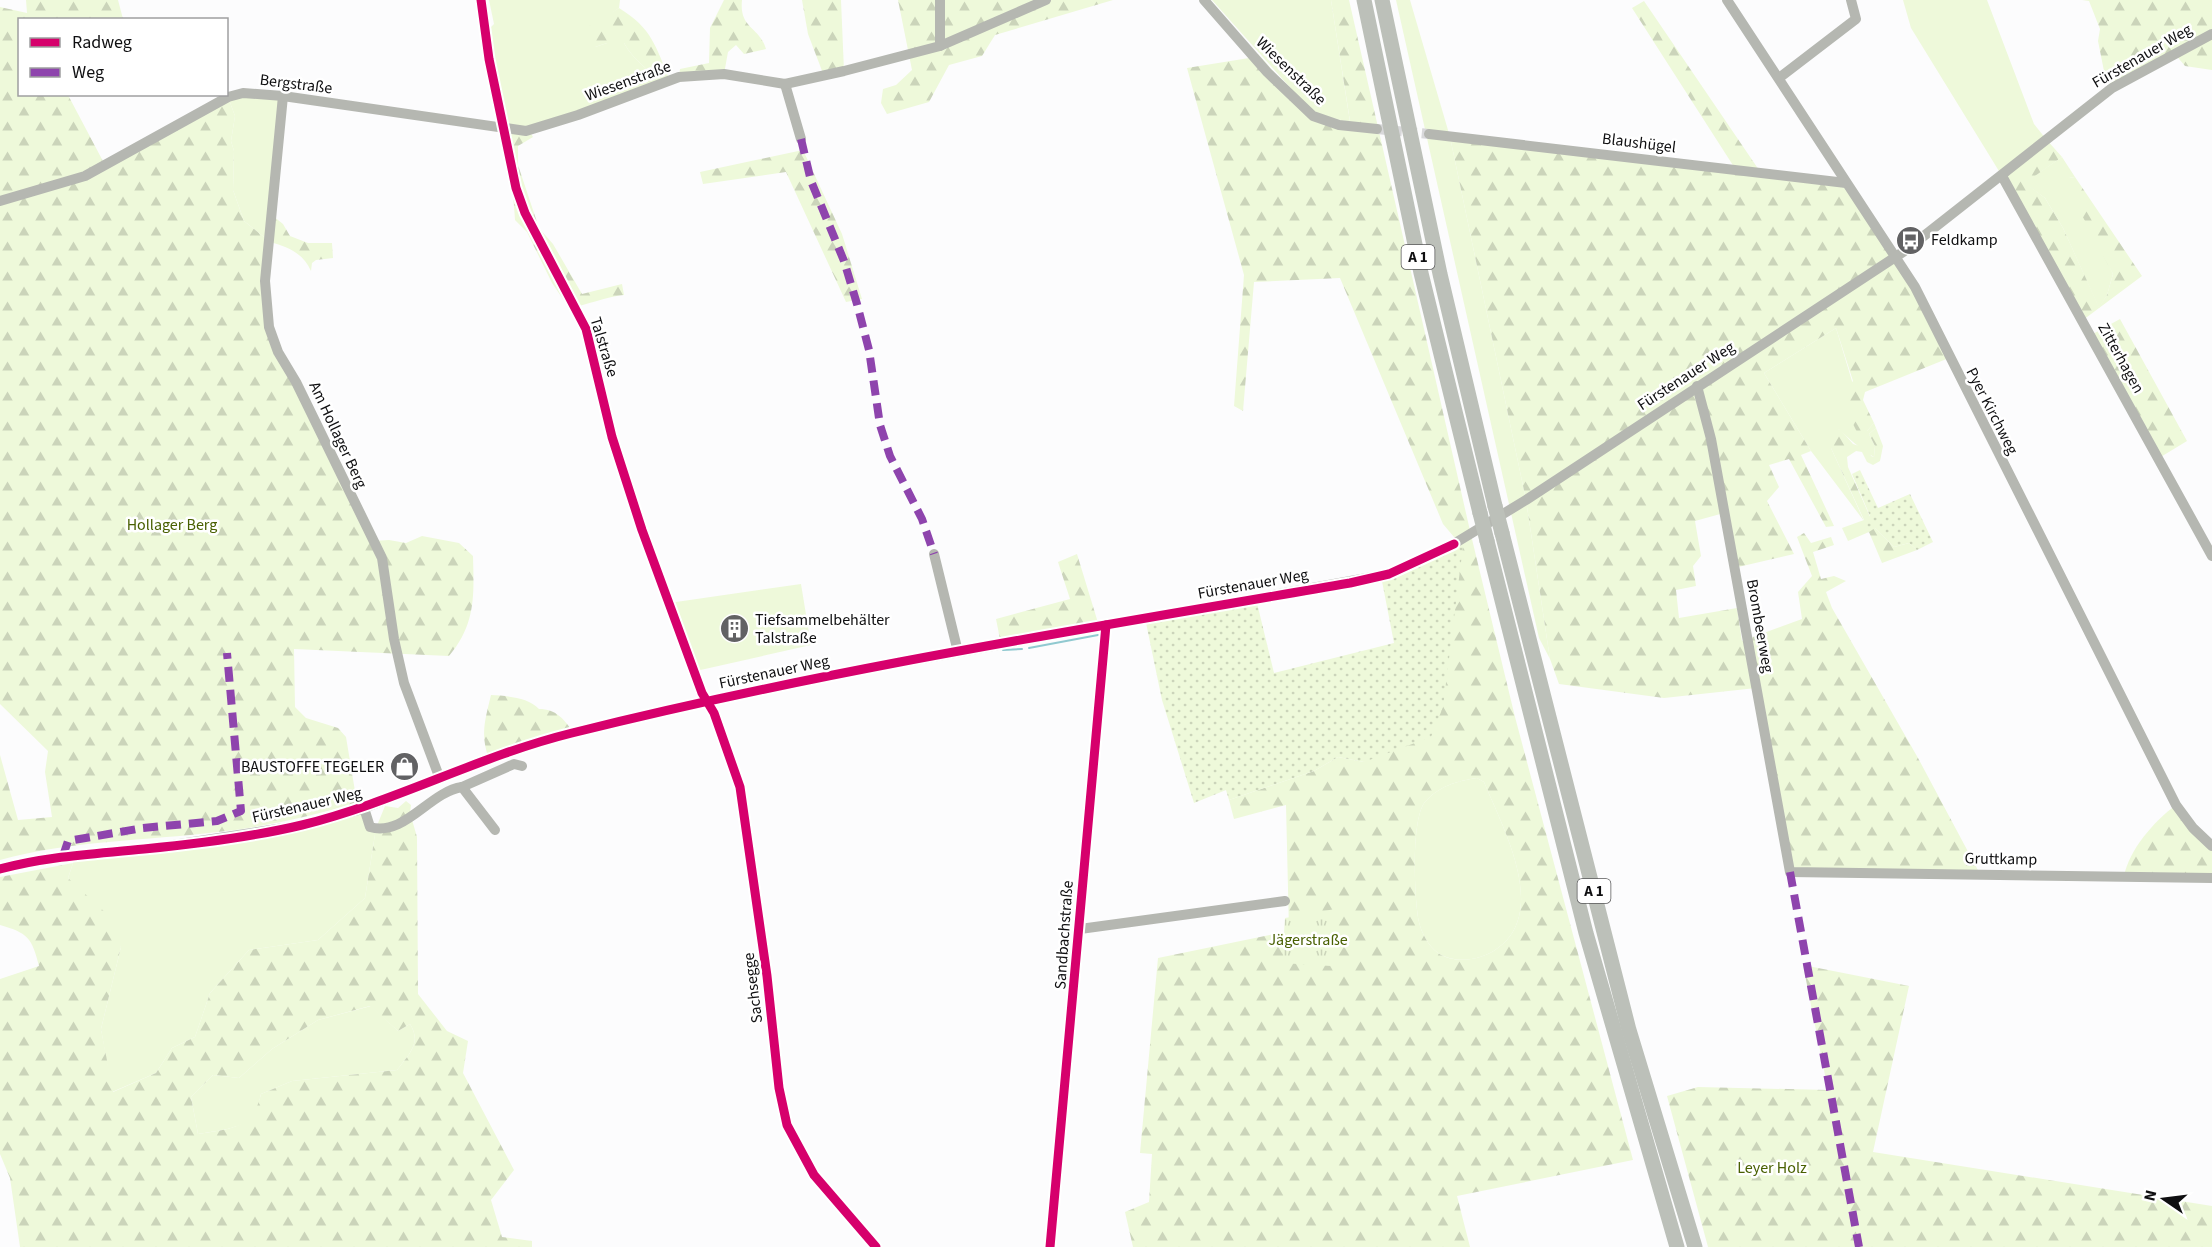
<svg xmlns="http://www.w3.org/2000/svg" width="2212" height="1247" font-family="'Source Sans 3',sans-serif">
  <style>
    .grass { fill: #eef9da }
    .forest { fill: url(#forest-firs); fill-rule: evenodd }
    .park { fill: url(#park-tufts) }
    .garden { fill: url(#garden-dots) }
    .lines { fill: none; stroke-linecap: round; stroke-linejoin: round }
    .stream { stroke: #90c9d0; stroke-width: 2 }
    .minor-tunnel { stroke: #d8d8da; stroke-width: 10; stroke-dasharray: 10 5; stroke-linecap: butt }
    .minor { stroke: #b5b7b1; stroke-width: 10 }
    .highway { stroke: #bcc0b9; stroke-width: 15 }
    .highway-bridge { stroke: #bcc0b9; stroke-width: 15 }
    .quiet { stroke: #8e44ad; stroke-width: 8; stroke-dasharray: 15 8; stroke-linecap: butt }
    .cycleway-casing { stroke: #fff; stroke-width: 13 }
    .cycleway { stroke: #d6006c; stroke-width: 9 }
    .labels { text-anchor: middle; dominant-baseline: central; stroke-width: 5; stroke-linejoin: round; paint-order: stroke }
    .shield { fill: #fff; stroke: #575758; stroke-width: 1.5 }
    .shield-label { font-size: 15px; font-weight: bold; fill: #0f0f11 }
    .street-label { font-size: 16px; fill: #0f0f11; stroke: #fff }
    .poi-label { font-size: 16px; fill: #0f0f11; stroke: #fff; text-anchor: start }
    .park-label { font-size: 16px; fill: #496002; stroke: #fff }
  </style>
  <defs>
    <pattern id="forest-firs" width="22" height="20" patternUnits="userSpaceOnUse" patternTransform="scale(1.5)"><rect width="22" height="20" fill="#eef9da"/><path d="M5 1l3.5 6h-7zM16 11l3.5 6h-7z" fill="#cbd4ba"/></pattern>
    <pattern id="park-tufts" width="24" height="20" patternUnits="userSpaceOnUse" patternTransform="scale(1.5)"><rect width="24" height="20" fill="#eef9da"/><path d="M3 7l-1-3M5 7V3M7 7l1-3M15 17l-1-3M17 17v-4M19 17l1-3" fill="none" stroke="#cbd4ba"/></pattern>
    <pattern id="garden-dots" width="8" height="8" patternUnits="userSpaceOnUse" patternTransform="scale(1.5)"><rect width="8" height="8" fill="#eef9da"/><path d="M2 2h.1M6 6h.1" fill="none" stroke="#cbd4ba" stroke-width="1.8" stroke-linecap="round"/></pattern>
  </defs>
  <rect width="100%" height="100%" fill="#fcfcfd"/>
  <g class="grass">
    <path d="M 489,0 L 620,0 L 619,8 L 606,17 L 595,47 L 607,43 L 624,43 C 633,60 648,68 660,83 L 530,130 L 503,129 L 494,60 L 485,33 L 494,24 Z"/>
    <polygon points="1212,0 1331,0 1350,122 1320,115 1304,103"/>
    <polygon points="1396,0 1410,0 1450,137 1526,500 1550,659 1539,638"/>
    <polygon points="1903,0 1987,0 2034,124 2046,139 2002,176 1911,28"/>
    <polygon points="283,96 269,241 244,221 233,190 234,151 231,141 235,116 228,97"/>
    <polygon points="2062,157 2075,177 2069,178 2113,274 2107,295 2099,308 2063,228 2045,198 2024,183"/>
    <path d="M 1836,328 L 1867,431 L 1874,423 L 1876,428 L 1869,434 L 1875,446 L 1874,457 C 1863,451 1849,439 1839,429 L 1831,448 L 1864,521 L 1811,451 L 1764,373 Z"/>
    <polygon points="801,584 811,645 696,671 669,603"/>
    <path d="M 1477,778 L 1484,782 C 1504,830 1553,919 1490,953 C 1474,961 1454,963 1438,953 C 1429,947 1421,932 1419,922 C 1414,900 1411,818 1425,802 C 1439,786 1457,781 1477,778 Z"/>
    <polygon points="359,810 376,828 365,898 318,940 249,950 210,993 195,1037 172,1048 156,1073 112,1092 101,1029 121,947 68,878 76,854 143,849"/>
    <path d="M 371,1006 L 398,1031 L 410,1024 C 422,1043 409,1054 397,1070 L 292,1081 L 261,1094 C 259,1101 258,1112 253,1117 C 241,1129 215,1131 198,1134 L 191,1097 L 213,1075 L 239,1078 L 272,1049 L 318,1020 Z"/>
  </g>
  <g class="forest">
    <path d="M 26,0 L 118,0 L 123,19 L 20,20 L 20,94 L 68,95 L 105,165 L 228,97 L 235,116 L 231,141 L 234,151 L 233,190 L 244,221 L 269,241 L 273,216 L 283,224 L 290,236 L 308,243 L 332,243 L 333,258 L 316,260 L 312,263 L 311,271 C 303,253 288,247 270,242 L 269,327 L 373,541 L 389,540 L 406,543 L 422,536 L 459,543 L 473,556 C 474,595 476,624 449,656 L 294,649 L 295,707 L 306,718 L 338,728 L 346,737 L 357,803 C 311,816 265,827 218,832 C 145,841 72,840 0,860 L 0,755 L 18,820 L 52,817 L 45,772 L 48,751 L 0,704 L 0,7 L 27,13 Z"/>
    <path d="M 724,0 L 742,0 C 739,29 759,26 766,49 L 744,54 L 736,45 L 728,52 L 724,74 L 679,77 L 680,69 L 709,63 L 710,28 Z"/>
    <polygon points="802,0 841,0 844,71 824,76 808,34"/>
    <polygon points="898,0 1113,0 995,35 982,56 949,65 929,102 887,114 881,103 883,89 896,85 912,70"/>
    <path d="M 1331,0 L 1349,0 L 1471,535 L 1515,717 L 1633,1160 L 1457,1196 L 1470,1247 L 1133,1247 L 1125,1212 L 1149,1202 L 1152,1154 L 1140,1153 L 1158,958 L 1289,931 L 1286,805 L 1234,819 L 1229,800 L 1314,771 L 1338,757 L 1364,762 L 1464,539 L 1454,537 L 1443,524 L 1340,278 L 1254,282 L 1243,411 L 1234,406 L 1244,275 L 1187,68 L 1249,58 L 1258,54 C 1286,84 1306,118 1350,121 ZM 1477,778 L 1484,782 C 1504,830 1553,919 1490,953 C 1474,961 1453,963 1438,953 C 1429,947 1421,932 1419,922 C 1414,900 1411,818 1425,802 C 1439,786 1457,781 1477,778 Z"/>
    <polygon points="2082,0 2212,0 2212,70 2185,66 2174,53 2112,88 2105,76 2098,41 2100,29 2089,1"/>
    <polygon points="1644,1 1761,173 1846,183 1900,263 1949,358 1865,392 1863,400 1874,423 1867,431 1857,432 1840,398 1853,381 1836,328 1764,373 1811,451 1801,455 1834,526 1826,527 1789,459 1769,465 1779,487 1767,501 1794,554 1734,568 1724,513 1695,521 1701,556 1693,566 1696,586 1676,590 1679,618 1737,608 1742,641 1802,619 1798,592 1812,576 1797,537 1804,533 1811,543 1831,537 1834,545 1813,552 1821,579 1834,576 1846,581 1826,592 1832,608 1918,758 1980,874 1791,871 1756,688 1664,698 1559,684 1550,659 1526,500 1450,137 1736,170 1632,8"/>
    <path d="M 619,8 C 653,29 655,46 670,80 L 660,83 C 648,68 633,60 624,43 L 607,43 L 595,47 L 583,40 L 588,27 Z"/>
    <path d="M 510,123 L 525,124 L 533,137 L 518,146 L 518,165 L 539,228 L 553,244 L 582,294 L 622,284 L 624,295 C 604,297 588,305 569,308 L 552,283 L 527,232 L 515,220 C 514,189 504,160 503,129 Z"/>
    <polygon points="2046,139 2062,157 2025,183 2045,198 2063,228 2099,307 2107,295 2113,274 2066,185 2069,178 2075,177 2142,276 2083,320 2091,335 2120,319 2187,441 2159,458 2002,176"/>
    <polygon points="803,150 842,234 862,299 846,302 786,172 703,184 700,172"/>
    <polygon points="1876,428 1883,446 1880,461 1873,465 1867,462 1862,452 1856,451 1847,457 1848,467 1875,528 1894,547 1909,543 1917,550 1882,563 1869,532 1848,541 1842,528 1864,520 1831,448 1823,448 1819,442 1828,432 1840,429 1853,444 1865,448 1868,446 1871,456 1874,457 1875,446 1869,434"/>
    <polygon points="1077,554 1099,626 1001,644 996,619 1070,599 1058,562"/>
    <path d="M 491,695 C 507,696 528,697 539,709 C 556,709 564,719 573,732 L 489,759 C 480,735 485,720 491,695 Z"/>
    <path d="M 406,801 L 411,805 L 410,813 L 417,837 L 418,994 L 447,1031 L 468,1041 L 463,1073 L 514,1170 L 491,1200 L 502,1237 L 532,1241 L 532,1247 L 20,1247 L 10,1178 L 0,1154 L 0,979 L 39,966 C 32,938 28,933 0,925 L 0,877 L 73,863 L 68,878 L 108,915 L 121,947 L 101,1029 L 113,1092 L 156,1073 L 172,1048 L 195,1037 L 210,993 L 249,950 L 318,940 L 365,898 L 376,828 L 385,806 L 398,808 ZM 370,1006 L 398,1031 L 410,1024 C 422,1043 409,1054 397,1070 L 292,1081 L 261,1094 C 253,1129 230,1129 198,1134 L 191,1097 L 213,1075 L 239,1078 L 272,1049 L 318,1020 Z"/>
    <path d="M 2176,805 L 2212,846 L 2212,878 L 2124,876 C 2129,850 2154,821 2176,805 Z"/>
    <polygon points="1803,965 1909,986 1873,1152 2212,1206 2212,1247 1708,1247 1667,1096 1698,1087 1828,1090"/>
  </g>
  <polygon class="park" points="1335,909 1331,966 1282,963 1285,918"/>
  <g class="garden">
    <polygon points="1860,470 1878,508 1910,494 1933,542 1917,550 1909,543 1894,547 1875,528 1869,532 1864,521 1870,516 1852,474"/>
    <polygon points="1464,538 1443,707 1431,737 1364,762 1338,757 1314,771 1229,800 1226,790 1194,803 1162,700 1145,618 1256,599 1274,673 1394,643 1381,576"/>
  </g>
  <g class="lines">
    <g class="stream">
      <polyline points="1029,648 1098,635"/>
      <polyline points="1003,650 1022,649"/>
    </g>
    <polyline class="minor-tunnel" points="1377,129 1429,134"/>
    <g class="minor">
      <polyline points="481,0 489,59 516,188 525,213 586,329 612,437 642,530 702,693 714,713 740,787 767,976 779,1088 787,1125 814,1175 876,1247"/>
      <polyline points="940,0 940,46"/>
      <polyline points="1204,0 1267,72 1313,116 1339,125 1377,129"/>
      <polyline points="1727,0 1915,287 2176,805 2193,828 2212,846"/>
      <polyline points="1779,78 1856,19 1851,0"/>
      <polyline points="785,84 801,139"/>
      <polyline points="283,96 265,281 269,327 278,352 296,382 382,558 394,639 404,683 440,779"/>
      <polyline points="1429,134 1846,183"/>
      <polyline points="2002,176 2212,556"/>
      <polyline points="0,201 85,176 228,97 243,93 283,96 526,131 578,115 679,77 724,74 785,84 844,71 940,46 1046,0"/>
      <polyline points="1697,386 1711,439 1790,872 2212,878"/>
      <polyline points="934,554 958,652"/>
      <polyline points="462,787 514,764 522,766"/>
      <path d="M 364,808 L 370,827 C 405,837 429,792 462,787 L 495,830"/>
      <polyline points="0,869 63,856 160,847 297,826 359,810 489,759 560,736 648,714 833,675 1389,574 1447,548 1526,500 1906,250 2112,88 2212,34"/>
      <polyline points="1080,929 1285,901"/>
      <polyline points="1050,1247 1106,625"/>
    </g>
    <g class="highway">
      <polyline points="1364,0 1421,273 1480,513"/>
      <polyline points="1382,0 1440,274 1495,506"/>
      <polyline points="1502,533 1629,1030 1695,1247"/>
      <polyline points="1487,541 1586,933 1677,1247"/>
    </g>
    <g class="highway-bridge">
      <polyline points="1495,506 1502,533"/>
      <polyline points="1480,513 1487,541"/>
    </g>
    <g class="quiet">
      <polyline points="801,139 811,181 844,261 857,304 869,350 880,425 890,456 922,519 934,554"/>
      <polyline points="63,856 68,841 143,828 217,821 241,811 227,653"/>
      <polyline points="1790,872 1859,1247"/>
    </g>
    <defs>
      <g id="cycleway">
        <polyline points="481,0 489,59 516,188 525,213 586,329 612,437 642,530 702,693 714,713 740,787 767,976 779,1088 787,1125 814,1175 876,1247"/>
        <path d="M 0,869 C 47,856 96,854 144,849 C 196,844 252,837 302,825 C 395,802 479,756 572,733 C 828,669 1090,628 1350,583 L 1389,574 L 1454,544"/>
        <polyline points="1050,1247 1106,625"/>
      </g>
    </defs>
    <use href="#cycleway" class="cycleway-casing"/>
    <use href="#cycleway" class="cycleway"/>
  </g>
  <defs>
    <symbol id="bus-disc" viewBox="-11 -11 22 22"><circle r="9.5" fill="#626264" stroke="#fff"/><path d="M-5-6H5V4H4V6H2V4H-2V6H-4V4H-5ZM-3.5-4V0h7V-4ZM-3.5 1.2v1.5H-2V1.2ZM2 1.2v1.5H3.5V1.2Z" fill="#fff"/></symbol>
    <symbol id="building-disc" viewBox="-11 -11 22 22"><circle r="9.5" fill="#626264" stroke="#fff"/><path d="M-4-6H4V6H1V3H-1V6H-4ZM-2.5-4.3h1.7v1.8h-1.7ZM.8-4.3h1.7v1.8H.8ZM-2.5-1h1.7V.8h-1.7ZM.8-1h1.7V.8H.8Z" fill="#fff"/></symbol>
    <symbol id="shop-disc" viewBox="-11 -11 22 22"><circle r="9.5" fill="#626264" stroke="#fff"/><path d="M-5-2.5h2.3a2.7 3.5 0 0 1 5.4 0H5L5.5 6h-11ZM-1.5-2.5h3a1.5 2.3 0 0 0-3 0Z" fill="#fff"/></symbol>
  </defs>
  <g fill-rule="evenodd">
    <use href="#bus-disc" x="1894" y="224" width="33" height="33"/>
    <use href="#building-disc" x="718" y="612" width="33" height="33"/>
    <use href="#shop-disc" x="388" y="750" width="33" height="33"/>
  </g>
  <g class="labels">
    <g class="shield">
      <rect x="1401.5" y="245" width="33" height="24" rx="4.5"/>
      <rect x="1577.5" y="879" width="33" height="24" rx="4.5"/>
    </g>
    <g class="shield-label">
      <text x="1418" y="257">A 1</text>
      <text x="1594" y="891">A 1</text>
    </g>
    <g class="street-label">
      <text transform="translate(2142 56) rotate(-30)">Fürstenauer Weg</text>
      <text transform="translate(1291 71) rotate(44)">Wiesenstraße</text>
      <text transform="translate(628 81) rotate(-20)">Wiesenstraße</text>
      <text transform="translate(296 84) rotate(7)">Bergstraße</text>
      <text transform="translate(1639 143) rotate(7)">Blaushügel</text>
      <text transform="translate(604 347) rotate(73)">Talstraße</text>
      <text transform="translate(2121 358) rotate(61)">Zitterhagen</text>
      <text transform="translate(1686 376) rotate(-33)">Fürstenauer Weg</text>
      <text transform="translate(1992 411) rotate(63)">Pyer Kirchweg</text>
      <text transform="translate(338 435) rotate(65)">Am Hollager Berg</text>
      <text transform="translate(1253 584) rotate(-10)">Fürstenauer Weg</text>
      <text transform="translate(1760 626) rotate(80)">Brombeerweg</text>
      <text transform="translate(774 672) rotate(-12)">Fürstenauer Weg</text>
      <text transform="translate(307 805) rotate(-13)">Fürstenauer Weg</text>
      <text transform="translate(2001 859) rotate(1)">Gruttkamp</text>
      <text transform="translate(1064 935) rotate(-86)">Sandbachstraße</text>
      <text transform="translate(753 988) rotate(-97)">Sachsegge</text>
    </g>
    <g class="poi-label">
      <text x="1931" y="240">Feldkamp</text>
      <text x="755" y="620">Tiefsammelbehälter<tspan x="755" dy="18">Talstraße</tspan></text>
      <text x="384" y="767" text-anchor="end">BAUSTOFFE TEGELER</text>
    </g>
    <g class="park-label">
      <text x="172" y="525">Hollager Berg</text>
      <text x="1308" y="940">Jägerstraße</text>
      <text x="1772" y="1168">Leyer Holz</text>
    </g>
  </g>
  <rect x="18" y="18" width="210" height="78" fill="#ffffff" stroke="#9f9fa0" stroke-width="1.5"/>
  <rect x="30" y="38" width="30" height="9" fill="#d6006c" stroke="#9f9fa0" stroke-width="1.5"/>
  <text x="72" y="48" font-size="18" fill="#0f0f11">Radweg</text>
  <rect x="30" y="68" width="30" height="9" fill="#8e44ad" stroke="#9f9fa0" stroke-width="1.5"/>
  <text x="72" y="78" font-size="18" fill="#0f0f11">Weg</text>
  <g transform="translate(2164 1199) rotate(284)" stroke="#ffffff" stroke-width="4.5" paint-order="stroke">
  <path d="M0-4.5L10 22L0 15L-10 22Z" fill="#0f0f11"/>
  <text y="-9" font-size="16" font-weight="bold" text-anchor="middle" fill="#0f0f11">N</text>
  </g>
</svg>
